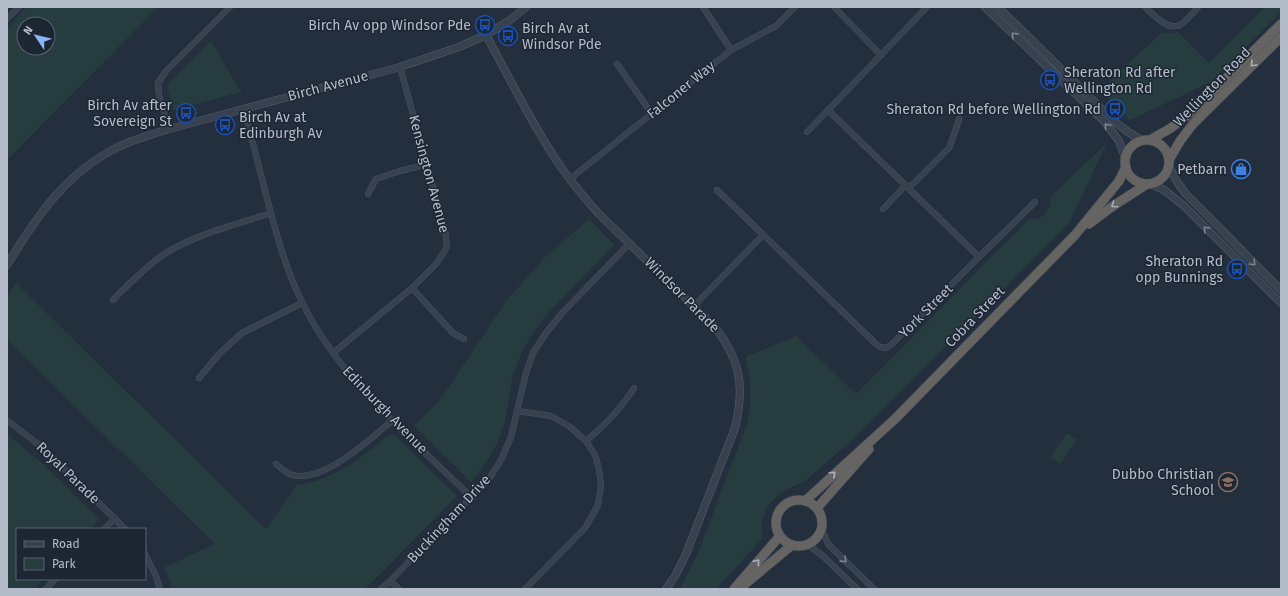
<svg xmlns="http://www.w3.org/2000/svg" width="1288" height="596" font-family="'Fira Sans',sans-serif">
  <style>
    .green { fill: #263c3f; fill-rule: evenodd }
    .lines { fill: none; stroke-linecap: round; stroke-linejoin: round }
    .minor-casing { stroke: #565f6c; stroke-width: 6 }
    .tertiary-casing { stroke: #565f6c; stroke-width: 8 }
    .trunk-casing { stroke: #434c59; stroke-width: 10 }
    .minor { stroke: #38414e; stroke-width: 5.5 }
    .tertiary { stroke: #38414e; stroke-width: 7 }
    .trunk { stroke: #656462; stroke-width: 9 }
    .oneway { stroke: #7c8592 }
    .oneway2 { stroke: #a8afba }
    .labels { text-anchor: middle; dominant-baseline: central; stroke-width: 3; stroke-linejoin: round; paint-order: stroke }
    .poi-label { font-size: 14px; fill: #b4bcc9; stroke: #1d2633; text-anchor: end }
    .street-label { font-size: 14px; fill: #b4bcc9; stroke: #1d2633 }
  </style>
  <rect width="100%" height="100%" fill="#242f3e"/>
  <g class="green">
    <path d="M 27,7 L 158,7 L 7,160 L 7,28 ZM 24,24 L 48,24 L 48,48 L 24,48 Z"/>
    <polygon points="1265,7 1281,7 1281,12 1211,82 1130,120 1100,91 1162,32 1165,34 1178,32 1209,63"/>
    <polygon points="211,41 241,92 174,110 167,85"/>
    <path d="M 1107,143 L 1069,223 L 850,442 L 805,481 L 782,492 L 768,505 L 761,524 L 763,538 L 716,589 L 680,589 L 697,556 L 747,424 C 752,400 752,379 745,357 L 796,336 L 856,394 L 1029,219 C 1042,221 1052,211 1050,197 Z"/>
    <polygon points="589,219 614,245 555,306 542,320 531,336 523,350 513,375 505,421 498,442 489,459 471,482 414,426 442,397 506,301 545,257"/>
    <path d="M 16,283 L 266,529 L 297,485 C 331,481 363,458 387,435 L 395,435 L 457,496 L 377,577 L 364,589 L 172,589 L 165,567 L 215,544 L 7,340 L 7,297 Z"/>
    <polygon points="1067,433 1077,440 1060,464 1050,457"/>
    <polygon points="7,434 41,462 99,519 90,529 17,529 17,579 42,579 35,589 7,589"/>
  </g>
  <g class="lines">
    <defs>
      <g id="minor">
        <polyline points="703,7 731,50"/>
        <polyline points="834,7 881,55"/>
        <path d="M 1145,7 C 1153,14 1167,31 1180,25 C 1187,21 1193,13 1198,7"/>
        <polyline points="991,13 993,7"/>
        <polyline points="7,19 19,7"/>
        <polyline points="617,64 652,114"/>
        <path d="M 244,109 C 252,140 260,171 268,202 C 277,236 286,270 302,302 C 340,380 411,438 472,498"/>
        <polyline points="169,129 159,96 158,83 166,71 230,7"/>
        <polyline points="807,132 927,7"/>
        <polyline points="570,179 731,50 776,26 795,7"/>
        <polyline points="909,188 949,148 955,132 959,119"/>
        <polyline points="717,190 875,343 880,347 886,348 891,345 979,257 828,110"/>
        <polyline points="368,194 376,179 400,171 428,164"/>
        <polyline points="883,209 906,185"/>
        <polyline points="979,257 1035,202"/>
        <polyline points="412,288 453,333 464,339"/>
        <path d="M 113,300 C 129,284 144,268 163,255 C 195,234 235,225 271,213"/>
        <polyline points="694,306 763,235"/>
        <polyline points="333,353 412,288 437,263 447,247 445,230 400,67"/>
        <polyline points="199,378 220,353 242,333 302,303"/>
        <polyline points="518,411 551,416 569,426 586,441 595,455 599,469 601,486 598,505 585,528 525,589"/>
        <polyline points="7,420 44,449 125,529"/>
        <path d="M 586,441 C 605,425 621,409 634,388"/>
        <path d="M 276,464 C 283,470 291,477 300,476 C 331,476 370,439 393,420"/>
        <polyline points="104,529 115,518"/>
        <polyline points="822,529 828,544 874,589"/>
        <polyline points="808,545 823,556 857,589"/>
        <polyline points="145,554 156,576 160,589"/>
        <polyline points="390,581 399,589"/>
        <polyline points="46,589 55,579"/>
        <polyline points="381,589 390,581 489,479 502,458 511,437 526,373 533,353 546,333 563,312 630,243"/>
      </g>
      <g id="tertiary">
        <polyline points="985,7 1104,121 1119,141 1126,160"/>
        <polyline points="998,7 1115,122 1128,132 1143,141"/>
        <path d="M 486,35 C 508,75 528,117 553,155 C 566,176 582,195 598,213 L 713,325 C 741,360 745,386 735,428 L 686,554 L 675,576 L 666,589"/>
        <polyline points="1169,166 1177,182 1186,194 1281,290"/>
        <polyline points="1151,184 1164,190 1183,205 1281,303"/>
        <path d="M 7,265 C 37,216 66,172 120,146 C 136,139 153,134 169,129 L 400,67 L 459,47 L 486,35 L 509,21 L 526,7"/>
      </g>
      <g id="trunk">
        <polyline points="1150,140 1171,128 1194,110 1281,24"/>
        <circle cx="1147" cy="162" r="22"/>
        <polyline points="1169,160 1180,141 1193,124 1281,37"/>
        <polyline points="1089,224 1113,206 1147,184"/>
        <circle cx="799" cy="523" r="23"/>
        <polyline points="805,501 895,419 1075,235 1119,181 1126,167"/>
        <polyline points="817,508 869,449"/>
        <polyline points="744,585 792,545"/>
        <polyline points="734,589 780,536"/>
      </g>
    </defs>
    <use href="#minor" class="minor-casing"/>
    <use href="#tertiary" class="tertiary-casing"/>
    <use href="#trunk" class="trunk-casing"/>
    <use href="#minor" class="minor"/>
    <use href="#tertiary" class="tertiary"/>
    <use href="#trunk" class="trunk"/>
  </g>
  <defs><path id="oneway-chevron" d="M-2-3.5L2.5 0L-2 3.5" fill="none" stroke-width="1.6" stroke-linecap="round" stroke-linejoin="round"/></defs>
  <g class="oneway">
    <use href="#oneway-chevron" transform="translate(1014 35) rotate(-136)"/>
    <use href="#oneway-chevron" transform="translate(1107 126) rotate(-131)"/>
    <use href="#oneway-chevron" transform="translate(1206 229) rotate(-135)"/>
    <use href="#oneway-chevron" transform="translate(1253 263) rotate(45)"/>
    <use href="#oneway-chevron" transform="translate(844 560) rotate(44)"/>
  </g>
  <g class="oneway2">
    <use href="#oneway-chevron" transform="translate(1253 64) rotate(135)"/>
    <use href="#oneway-chevron" transform="translate(1114 205) rotate(145)"/>
    <use href="#oneway-chevron" transform="translate(833 474) rotate(-42)"/>
    <use href="#oneway-chevron" transform="translate(757 562) rotate(-49)"/>
  </g>
  <defs>
    <symbol id="bus-ring" viewBox="-11 -11 22 22"><circle r="9.5" fill="#1d2633" stroke="#1a4fb4" stroke-width="1.5"/><path d="M-5-6H5V4H4V6H2V4H-2V6H-4V4H-5ZM-3.5-4V0h7V-4ZM-3.5 1.2v1.5H-2V1.2ZM2 1.2v1.5H3.5V1.2Z" fill="#1a4fb4"/></symbol>
    <symbol id="shop-ring" viewBox="-11 -11 22 22"><circle r="9.5" fill="#1d2633" stroke="#3f7fe0" stroke-width="1.5"/><path d="M-5-2.5h2.3a2.7 3.5 0 0 1 5.4 0H5L5.5 6h-11ZM-1.5-2.5h3a1.5 2.3 0 0 0-3 0Z" fill="#3f7fe0"/></symbol>
    <symbol id="school-ring" viewBox="-11 -11 22 22"><circle r="9.5" fill="#1d2633" stroke="#8d6e63" stroke-width="1.5"/><path d="M0-5L7-2L0 1L-7-2ZM-4 1L0 2.5L4 1V4Q0 6-4 4Z" fill="#8d6e63"/></symbol>
  </defs>
  <g fill-rule="evenodd">
    <use href="#bus-ring" x="474" y="14" width="22" height="22"/>
    <use href="#bus-ring" x="497" y="25" width="22" height="22"/>
    <use href="#bus-ring" x="1039" y="69" width="22" height="22"/>
    <use href="#bus-ring" x="1104" y="98" width="22" height="22"/>
    <use href="#bus-ring" x="175" y="102" width="22" height="22"/>
    <use href="#bus-ring" x="214" y="114" width="22" height="22"/>
    <use href="#shop-ring" x="1230" y="158" width="22" height="22"/>
    <use href="#bus-ring" x="1226" y="258" width="22" height="22"/>
    <use href="#school-ring" x="1217" y="471" width="22" height="22"/>
  </g>
  <g class="labels">
    <g class="poi-label">
      <text x="471" y="25">Birch Av opp Windsor Pde</text>
      <text x="522" y="28" text-anchor="start">Birch Av at<tspan x="522" dy="16">Windsor Pde</tspan></text>
      <text x="1064" y="72" text-anchor="start">Sheraton Rd after<tspan x="1064" dy="16">Wellington Rd</tspan></text>
      <text x="172" y="105">Birch Av after<tspan x="172" dy="16">Sovereign St</tspan></text>
      <text x="1101" y="109">Sheraton Rd before Wellington Rd</text>
      <text x="239" y="117" text-anchor="start">Birch Av at<tspan x="239" dy="16">Edinburgh Av</tspan></text>
      <text x="1227" y="169">Petbarn</text>
      <text x="1223" y="261">Sheraton Rd<tspan x="1223" dy="16">opp Bunnings</tspan></text>
      <text x="1214" y="474">Dubbo Christian<tspan x="1214" dy="16">School</tspan></text>
    </g>
    <g class="street-label">
      <text transform="translate(328 86) rotate(-15)">Birch Avenue</text>
      <text transform="translate(1212 87) rotate(-46)">Wellington Road</text>
      <text transform="translate(681 90) rotate(-39)">Falconer Way</text>
      <text transform="translate(429 174) rotate(75)">Kensington Avenue</text>
      <text transform="translate(682 295) rotate(45)">Windsor Parade</text>
      <text transform="translate(926 311) rotate(-45)">York Street</text>
      <text transform="translate(975 317) rotate(-46)">Cobra Street</text>
      <text transform="translate(385 410) rotate(46)">Edinburgh Avenue</text>
      <text transform="translate(68 473) rotate(44)">Royal Parade</text>
      <text transform="translate(449 519) rotate(-47)">Buckingham Drive</text>
    </g>
  </g>
  <rect width="1288" height="596" fill="none" stroke="#b4bcc9" stroke-width="16"/>
  <rect x="16" y="528" width="130" height="52" fill="#1d2633" stroke="#59626f"/>
  <rect x="24" y="541" width="20" height="6" fill="#38414e" stroke="#59626f"/>
  <text x="52" y="548" font-size="12" fill="#b4bcc9">Road</text>
  <rect x="24" y="558" width="20" height="12" fill="#263c3f" stroke="#59626f"/>
  <text x="52" y="568" font-size="12" fill="#b4bcc9">Park</text>
  <g transform="translate(36 36) rotate(305)"><circle r="19" fill="#1d2633" stroke="#59626f"/>
  <path d="M0-3L7 15L0 10L-7 15Z" fill="#8ab4f8"/>
  <text y="-6" font-size="11" font-weight="bold" text-anchor="middle" fill="#b4bcc9">N</text>
  </g>
</svg>
